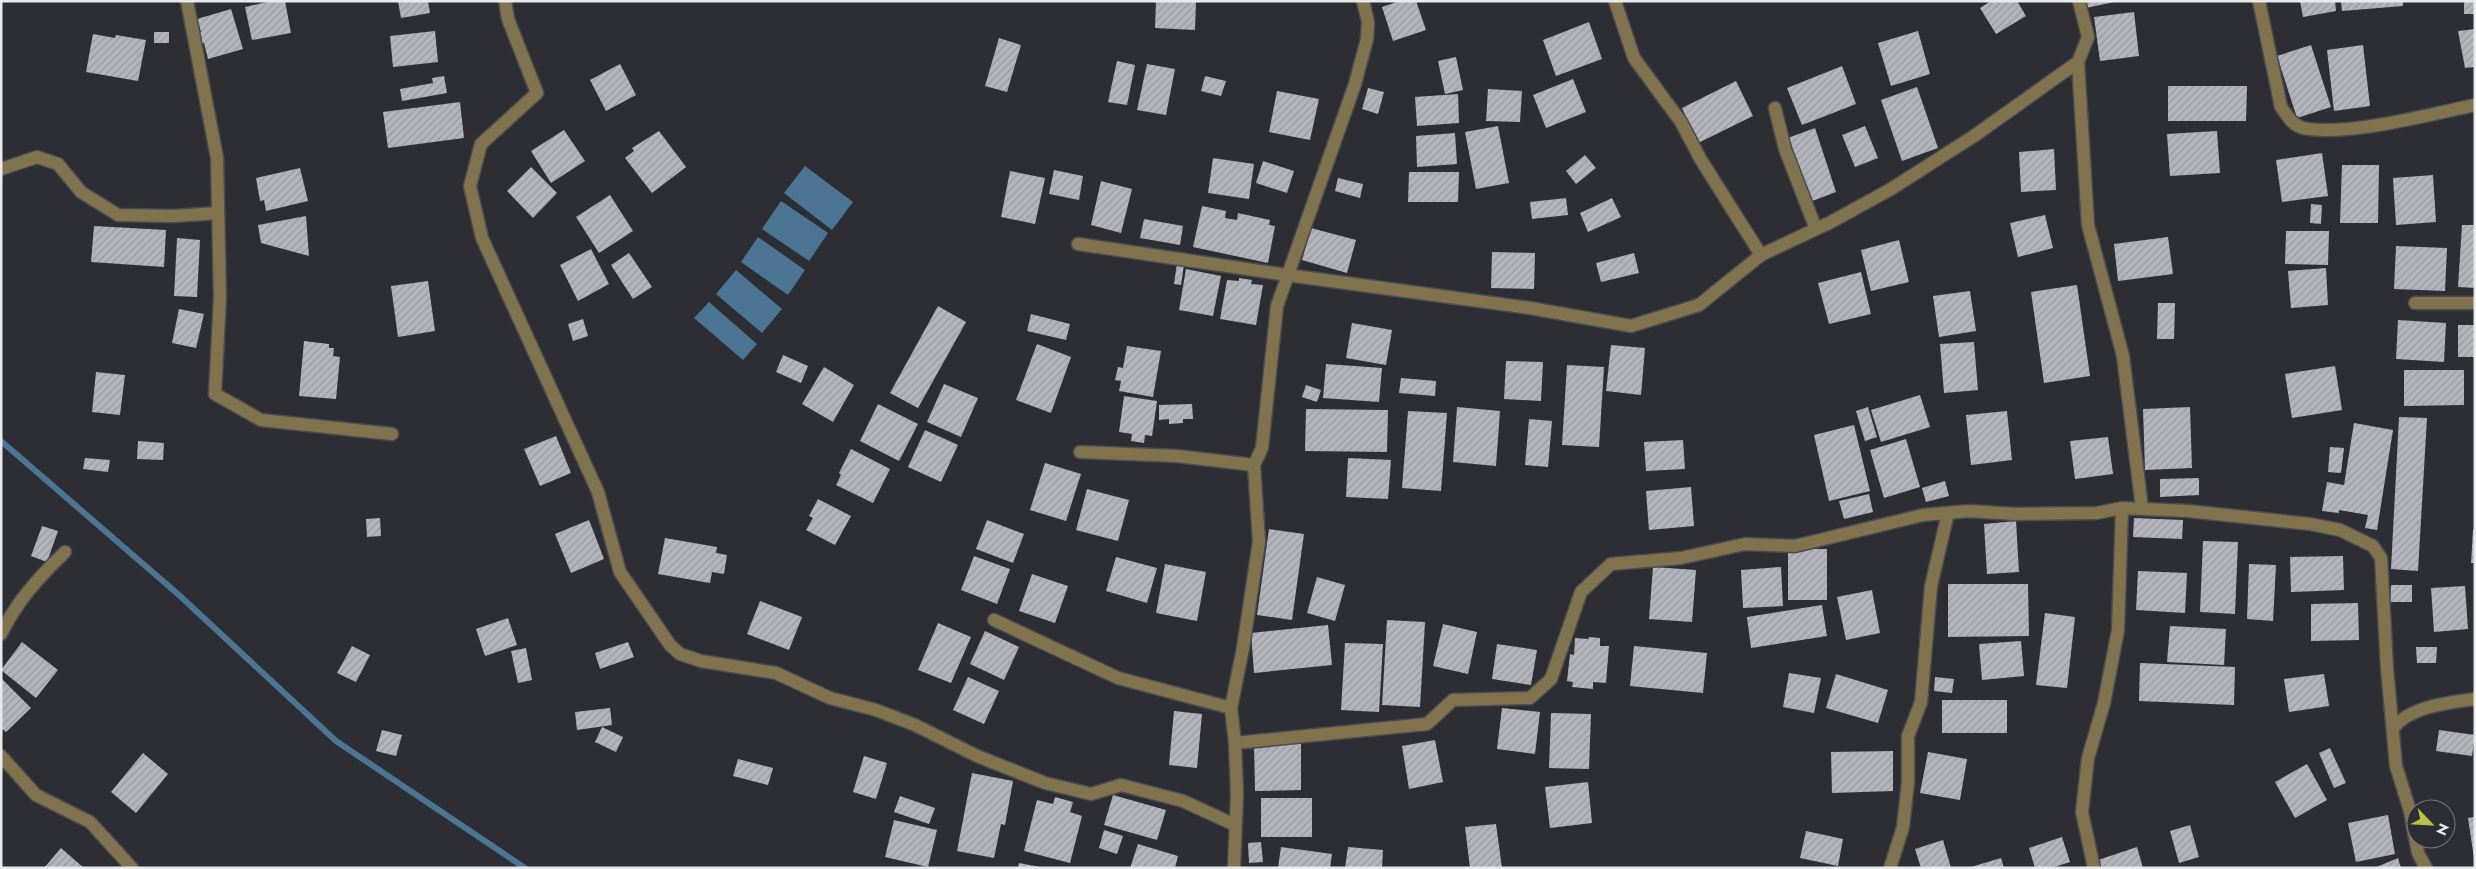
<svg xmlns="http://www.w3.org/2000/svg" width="2476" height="869" font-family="Jost,sans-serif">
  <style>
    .water { fill: #4c7594 }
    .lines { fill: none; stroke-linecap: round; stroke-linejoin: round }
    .stream { stroke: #4c7594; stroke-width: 6 }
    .building { fill: url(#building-hatch) }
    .minor-casing { stroke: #4a4c52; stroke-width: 15 }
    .minor { stroke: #81734d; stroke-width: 12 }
  </style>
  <defs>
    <pattern id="building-hatch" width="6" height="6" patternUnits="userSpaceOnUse" patternTransform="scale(1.25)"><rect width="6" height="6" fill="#b3b5bc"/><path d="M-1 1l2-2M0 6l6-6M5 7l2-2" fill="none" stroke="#98999f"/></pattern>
  </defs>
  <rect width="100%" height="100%" fill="#2c2e34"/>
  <g class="water">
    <polygon points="805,166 853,202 832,230 784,193"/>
    <polygon points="781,201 828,233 809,261 762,229"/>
    <polygon points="758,237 805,270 788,295 741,262"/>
    <polygon points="736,270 782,309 762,333 716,294"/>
    <polygon points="709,302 757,344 743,360 694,318"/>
  </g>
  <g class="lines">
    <polyline class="stream" points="1,441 179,595 336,741 525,868"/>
  </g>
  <g class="building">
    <polygon points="272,1 285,1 291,33 252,40 245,7"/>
    <polygon points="398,1 428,1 430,13 401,18"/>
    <polygon points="1156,1 1196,1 1195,30 1155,28"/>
    <polygon points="1400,1 1416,1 1426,30 1393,41 1382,7"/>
    <polygon points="1991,1 2017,1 2026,16 1996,34 1980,8"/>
    <polygon points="2084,1 2114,1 2114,2 2086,8"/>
    <polygon points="2300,1 2335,1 2336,11 2303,17"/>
    <polygon points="2341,1 2403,1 2403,6 2342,11"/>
    <rect x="2464" y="1" width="11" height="13"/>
    <polygon points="231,9 243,49 208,59 204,43 197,45 194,34 201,32 197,19"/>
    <polygon points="2134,12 2139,56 2100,61 2094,17"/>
    <polygon points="1589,22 1602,59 1556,76 1543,40"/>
    <polygon points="2475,29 2475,67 2465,68 2458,31"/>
    <polygon points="435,31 438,62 393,67 390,36"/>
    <polygon points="1918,31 1930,74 1891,86 1878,43"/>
    <rect x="154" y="32" width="15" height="11"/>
    <polygon points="93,34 115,38 116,35 146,40 138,81 86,72"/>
    <polygon points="999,38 1021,45 1007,92 985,86"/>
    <polygon points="2311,45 2331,107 2297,118 2277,56"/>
    <polygon points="2363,45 2370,106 2334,111 2327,50"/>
    <polygon points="1456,57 1463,90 1445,94 1438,61"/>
    <polygon points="1117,61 1135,65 1127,105 1108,102"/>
    <polygon points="620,64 636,95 606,111 590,80"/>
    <polygon points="1147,64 1175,69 1166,115 1137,110"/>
    <polygon points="1842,66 1856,104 1802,125 1787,88"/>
    <polygon points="444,76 447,93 402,101 400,89 433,83 432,78"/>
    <polygon points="1205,76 1226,81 1221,96 1201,91"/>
    <polygon points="1573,79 1586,112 1546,128 1533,95"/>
    <polygon points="1736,81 1753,116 1698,143 1682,108"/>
    <polygon points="2168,86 2247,86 2246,121 2168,121"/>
    <polygon points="1917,87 1938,148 1902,161 1881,100"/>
    <polygon points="1368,88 1384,92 1378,114 1362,109"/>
    <polygon points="1488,89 1522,91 1520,122 1486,121"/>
    <polygon points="1277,91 1319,99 1310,140 1269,132"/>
    <polygon points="1458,94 1459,123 1417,126 1415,97"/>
    <polygon points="460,102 464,138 388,148 383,112"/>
    <polygon points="1498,126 1509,183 1476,189 1465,132"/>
    <polygon points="1865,126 1878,158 1855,167 1842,135"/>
    <polygon points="1815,128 1836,192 1807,203 1785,139"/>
    <polygon points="564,130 585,161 551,183 531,151"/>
    <polygon points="659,131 686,167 652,193 625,158 634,151 632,148"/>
    <polygon points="2217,131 2220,173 2170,176 2167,134"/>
    <polygon points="1455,133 1457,164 1417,167 1416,136"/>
    <polygon points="2054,149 2056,190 2021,192 2019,152"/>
    <polygon points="2322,153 2328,196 2282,202 2276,160"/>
    <polygon points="1585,155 1596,168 1576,184 1566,171"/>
    <polygon points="1213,158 1254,164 1249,199 1208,193"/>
    <polygon points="1263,161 1294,171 1287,193 1256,183"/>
    <polygon points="2342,165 2379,165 2378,223 2340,223"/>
    <polygon points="531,167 557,193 533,218 507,191"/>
    <polygon points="300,168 308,201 266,211 264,200 260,201 256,178"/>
    <polygon points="1054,170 1083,176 1079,200 1049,194"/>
    <polygon points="1010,171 1045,178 1035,224 1001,217"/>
    <polygon points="1409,172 1459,172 1458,202 1408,202"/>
    <polygon points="2433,175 2436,222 2396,225 2393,178"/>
    <polygon points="1338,178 1363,184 1360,198 1335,191"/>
    <polygon points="1101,181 1132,189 1121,233 1091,225"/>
    <polygon points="610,195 633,231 599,253 576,217"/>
    <polygon points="1566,198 1568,215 1532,219 1530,202"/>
    <polygon points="1612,198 1621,217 1588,232 1580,213"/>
    <polygon points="2311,204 2322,205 2321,224 2310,223"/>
    <polygon points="1202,206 1226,211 1225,218 1237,220 1238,213 1270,220 1269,225 1275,226 1268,263 1193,247"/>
    <polygon points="2045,215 2053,248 2018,257 2010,223"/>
    <polygon points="306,216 309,256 261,243 258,225"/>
    <polygon points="1144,219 1183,226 1180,245 1140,238"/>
    <polygon points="2462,225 2475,225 2475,288 2458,287"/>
    <polygon points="94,226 166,230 164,267 91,262"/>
    <polygon points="1311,228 1356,240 1347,273 1302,260"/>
    <polygon points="2286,231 2329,231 2328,265 2285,264"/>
    <polygon points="2168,237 2173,274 2118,281 2114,244"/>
    <polygon points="177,238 200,240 197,297 174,296"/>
    <polygon points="1899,240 1909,282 1871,291 1861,250"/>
    <polygon points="2396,246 2447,248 2445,291 2394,289"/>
    <polygon points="591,249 609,284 578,301 560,265"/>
    <polygon points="1492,252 1535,253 1534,289 1491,288"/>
    <polygon points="629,253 652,287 633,299 611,265"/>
    <polygon points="1634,253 1639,273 1601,282 1596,263"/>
    <polygon points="1177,263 1184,264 1181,285 1174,284"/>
    <polygon points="2326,268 2328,305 2291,308 2288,271"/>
    <polygon points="1186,269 1221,276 1213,316 1179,310"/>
    <polygon points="1861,272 1871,314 1829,324 1818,283"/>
    <polygon points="1239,278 1252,280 1251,284 1263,285 1256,325 1220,319 1227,280 1239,281"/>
    <polygon points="428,281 435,331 398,337 391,286"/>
    <polygon points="2077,285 2090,376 2044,383 2031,292"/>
    <polygon points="1970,291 1976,331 1939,337 1933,296"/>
    <polygon points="2158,303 2175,303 2174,339 2157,339"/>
    <polygon points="938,306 966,322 918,408 890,393"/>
    <polygon points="179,309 204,314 196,348 172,343"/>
    <polygon points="1031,314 1070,324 1066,340 1027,331"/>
    <polygon points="583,319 588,336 573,341 568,324"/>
    <polygon points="2398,320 2446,323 2444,362 2396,359"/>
    <polygon points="1352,323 1392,330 1386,365 1346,358"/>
    <rect x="2458" y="325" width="17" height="32"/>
    <polygon points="304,341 329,344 329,348 334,348 333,356 340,357 336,399 299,396"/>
    <polygon points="1974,342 1978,390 1944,393 1940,344"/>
    <polygon points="1037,344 1071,357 1051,413 1016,400"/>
    <polygon points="1611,345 1645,348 1641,395 1606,391"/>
    <polygon points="1127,346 1161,351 1153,397 1119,391 1121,381 1115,380 1118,367 1123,368"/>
    <polygon points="783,355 808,366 801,383 776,372"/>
    <polygon points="1506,361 1543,362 1541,401 1504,399"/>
    <polygon points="1326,364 1382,368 1379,402 1323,398"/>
    <polygon points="1567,365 1604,367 1599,447 1562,445"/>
    <polygon points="2335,366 2342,410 2292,418 2285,374"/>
    <polygon points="824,367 854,385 833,422 802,404"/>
    <polygon points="2404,370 2464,370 2464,405 2404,406"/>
    <polygon points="96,372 125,375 120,415 92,412"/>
    <polygon points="1401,378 1436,381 1435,396 1399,393"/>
    <polygon points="944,384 978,398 961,437 927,422"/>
    <polygon points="1306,385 1321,390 1317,402 1302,397"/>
    <polygon points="1920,395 1930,427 1881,442 1871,410"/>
    <polygon points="1124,396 1157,401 1152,436 1145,435 1144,443 1131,441 1132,434 1119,432"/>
    <polygon points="878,404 918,424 899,461 860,441"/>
    <polygon points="1192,404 1193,419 1183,419 1183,423 1169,424 1169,419 1159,420 1159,405"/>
    <polygon points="1457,407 1500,411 1496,466 1453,462"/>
    <polygon points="1868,407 1877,437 1865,441 1856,411"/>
    <polygon points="2190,407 2192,468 2145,470 2143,409"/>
    <polygon points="1306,409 1388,410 1387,452 1305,451"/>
    <polygon points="1408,411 1447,413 1441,491 1402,488"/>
    <polygon points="2007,411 2012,460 1971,465 1966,415"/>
    <polygon points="2399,417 2427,418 2418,571 2391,569"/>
    <polygon points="1529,419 1552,421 1548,467 1525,465"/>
    <polygon points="2354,423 2393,430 2377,530 2365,528 2368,515 2339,510 2339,513 2322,511 2327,482 2344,485"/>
    <polygon points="1854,425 1870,491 1829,501 1814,435"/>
    <polygon points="925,430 958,445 941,482 908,467"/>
    <polygon points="556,436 571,473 540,486 524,449"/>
    <polygon points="2108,437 2113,474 2075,479 2070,441"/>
    <polygon points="1906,439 1920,487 1884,498 1870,450"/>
    <polygon points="1683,440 1685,469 1646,471 1644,442"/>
    <polygon points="138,441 164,443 163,460 137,459"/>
    <polygon points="2330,447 2344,448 2341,473 2328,472"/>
    <polygon points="851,449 890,469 873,503 836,485 841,475 839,473"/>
    <polygon points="85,458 110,460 108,472 83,469"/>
    <polygon points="1348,458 1391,460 1388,499 1346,497"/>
    <polygon points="1045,463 1081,474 1066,521 1030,510"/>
    <polygon points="2199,478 2199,495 2160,497 2160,479"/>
    <polygon points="1945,481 1949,496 1926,502 1922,488"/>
    <polygon points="1691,487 1694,526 1649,530 1646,491"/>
    <polygon points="1087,489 1129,500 1118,541 1076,530"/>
    <polygon points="1869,494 1873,512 1844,519 1839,501"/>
    <polygon points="818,499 851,516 835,545 806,530 813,518 809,516"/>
    <polygon points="380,518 381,536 367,537 366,519"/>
    <polygon points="2134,518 2183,520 2182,539 2133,537"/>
    <polygon points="589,520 604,559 571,573 555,534"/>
    <polygon points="987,520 1024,534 1013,563 976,549"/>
    <polygon points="2016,521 2019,572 1987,574 1984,524"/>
    <polygon points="42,526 58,531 47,562 31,556"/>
    <polygon points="1269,529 1304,534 1292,620 1257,615"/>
    <polygon points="2473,530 2475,530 2475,563 2471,563"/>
    <polygon points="665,538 717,547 716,553 727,555 724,574 712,572 710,583 658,574"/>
    <polygon points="2203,541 2238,542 2235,614 2200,612"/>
    <rect x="1788" y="549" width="39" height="51"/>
    <polygon points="974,556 1010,569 997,604 961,590"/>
    <polygon points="2343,556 2344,590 2291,592 2290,557"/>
    <polygon points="1116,557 1157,568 1147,603 1106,591"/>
    <polygon points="1165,564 1206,572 1197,621 1156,613"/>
    <polygon points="2249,564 2276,565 2273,621 2247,619"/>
    <polygon points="1653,567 1696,570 1692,622 1649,619"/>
    <polygon points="1781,567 1783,606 1743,608 1741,570"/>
    <polygon points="2138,571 2187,573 2185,613 2136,610"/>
    <polygon points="1032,574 1068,586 1055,623 1019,611"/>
    <polygon points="1317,577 1345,585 1335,621 1307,613"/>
    <polygon points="1948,584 2028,584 2029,636 1948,637"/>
    <polygon points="2391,585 2412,585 2412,602 2390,602"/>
    <polygon points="2465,586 2468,629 2434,632 2431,588"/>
    <polygon points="1872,590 1880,633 1846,640 1837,597"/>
    <polygon points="760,601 802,617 789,650 747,634"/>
    <polygon points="2358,603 2359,640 2311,641 2311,604"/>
    <polygon points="1822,605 1827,636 1751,648 1747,617"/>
    <polygon points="2045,613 2075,617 2067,688 2036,685"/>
    <polygon points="508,618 517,645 485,656 476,629"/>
    <polygon points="1387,620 1425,622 1420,707 1382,705"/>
    <polygon points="938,623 971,637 951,683 918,670"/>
    <polygon points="1443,624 1477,632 1468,674 1433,666"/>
    <polygon points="1328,625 1332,665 1254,673 1251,633"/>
    <polygon points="2170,626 2226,629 2224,665 2167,662"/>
    <polygon points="985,631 1019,647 1004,680 970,664"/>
    <polygon points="1589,637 1600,638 1600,646 1609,646 1606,683 1593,682 1593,689 1572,687 1573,682 1567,681 1570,654 1574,655 1575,638 1588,639"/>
    <polygon points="2021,641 2024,676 1982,680 1979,644"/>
    <polygon points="22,642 58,670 36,698 1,670"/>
    <polygon points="628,642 634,657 600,669 595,653"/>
    <polygon points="1345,643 1383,644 1379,712 1341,710"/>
    <polygon points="1497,644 1537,650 1531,685 1492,679"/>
    <polygon points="352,646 370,655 356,682 337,673"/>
    <polygon points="1634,646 1707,653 1703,693 1630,686"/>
    <polygon points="2416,647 2437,647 2436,663 2417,663"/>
    <polygon points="526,648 532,680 518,683 511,651"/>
    <polygon points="2140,663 2235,667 2234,705 2139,701"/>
    <polygon points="1789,673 1821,678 1814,713 1783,707"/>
    <polygon points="1836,674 1888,690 1878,723 1826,708"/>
    <polygon points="2324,674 2329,706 2289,712 2284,679"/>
    <polygon points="968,677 999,691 984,724 953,710"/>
    <polygon points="1935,677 1954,679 1952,693 1934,691"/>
    <polygon points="1,678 31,708 6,732 1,728"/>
    <rect x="1942" y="700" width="65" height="33"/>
    <polygon points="610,708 612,725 577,730 575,712"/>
    <polygon points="1502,708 1540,712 1535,754 1497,749"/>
    <polygon points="1174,711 1202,714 1197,768 1169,765"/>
    <polygon points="1551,713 1591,714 1589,769 1549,768"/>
    <polygon points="602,727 623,737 616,752 595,742"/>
    <polygon points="382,730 402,735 396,756 376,751"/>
    <polygon points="2439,730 2475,735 2472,756 2436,751"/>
    <polygon points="1435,740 1443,782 1409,789 1402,746"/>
    <polygon points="1301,743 1301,790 1255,791 1254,744"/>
    <polygon points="2330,748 2346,783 2334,788 2319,753"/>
    <polygon points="1893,751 1893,791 1832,793 1831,752"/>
    <polygon points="1928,752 1967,759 1960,800 1920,793"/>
    <polygon points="143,753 168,774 136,813 111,792"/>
    <polygon points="864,756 887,763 876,799 853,792"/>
    <polygon points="738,759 773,768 768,785 733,776"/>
    <polygon points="2307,764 2327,800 2295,818 2275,782"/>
    <polygon points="972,773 1013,781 1005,825 1001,824 994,858 957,851"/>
    <polygon points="1588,782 1592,823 1550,828 1545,787"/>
    <polygon points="1113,795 1166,810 1157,840 1104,825"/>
    <polygon points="900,796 935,808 929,824 894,812"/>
    <polygon points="1055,797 1073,802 1070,812 1082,816 1070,863 1024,851 1037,800 1053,804"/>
    <rect x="1261" y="798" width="51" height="39"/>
    <polygon points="2388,815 2395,854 2356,862 2348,823"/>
    <polygon points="2475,817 2475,858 2474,858 2468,818"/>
    <polygon points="894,820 937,830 928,867 885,857"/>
    <polygon points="1496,824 1502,868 1470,868 1465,827"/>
    <polygon points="2190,825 2199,857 2179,863 2170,831"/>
    <polygon points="1104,830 1123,836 1117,854 1099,848"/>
    <polygon points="1806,831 1843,839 1838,866 1800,858"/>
    <polygon points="2062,837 2070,862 2051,868 2035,868 2029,848"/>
    <polygon points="1943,840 1951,868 1921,868 1915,849"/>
    <polygon points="1261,842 1263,862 1249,863 1248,843"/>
    <polygon points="1138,844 1178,856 1175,868 1130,868"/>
    <polygon points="1281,847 1332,854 1330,868 1278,868"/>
    <polygon points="1348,847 1383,850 1382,868 1345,868"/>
    <polygon points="2137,847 2143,868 2100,868 2098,860"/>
    <polygon points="61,848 84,868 44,868"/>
    <polygon points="2001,858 2004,868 1971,868 1971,867"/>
    <polygon points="2398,858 2401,868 2374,868"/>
    <polygon points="1019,863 1040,867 1040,868 1018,868"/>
  </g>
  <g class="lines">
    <defs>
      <g id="minor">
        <polyline points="187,1 217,158 220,297 215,394 261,420 392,434"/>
        <polyline points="505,1 508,19 537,93 481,144 470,186 482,238 598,492 620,572 670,645 680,654 701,661 776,673 830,698 876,710 915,725 977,756 1045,783 1091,794 1121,785 1183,801 1235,825"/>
        <polyline points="1615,1 1634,58 1681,122 1701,160 1761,255 1831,222 1891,189 1974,136 2078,62 2088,37 2079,1"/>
        <path d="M 2259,1 L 2281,107 C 2287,115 2292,125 2303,128 C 2346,137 2431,114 2475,105"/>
        <polyline points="2078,62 2088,225 2123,356 2142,508"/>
        <polyline points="1775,108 1785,149 1816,229"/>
        <polyline points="1,169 37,157 58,164 81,192 118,215 174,216 218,213"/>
        <polyline points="1078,244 1287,275 1530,308 1631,326 1699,305 1761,255"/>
        <polyline points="2415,303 2475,303"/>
        <polyline points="1080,452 1177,456 1254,465"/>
        <polyline points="994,620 1118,678 1231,708"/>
        <path d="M 1,634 C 17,601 39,577 65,552"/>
        <path d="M 2393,728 C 2411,706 2447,703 2475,699"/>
        <polyline points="1235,743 1427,724 1453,700 1530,698 1551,679 1581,592 1611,564 1681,558 1745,544 1795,546 1923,515 1969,511 2015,514 2097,513 2122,508 2188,511 2310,524 2340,530 2373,546 2381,558 2387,668 2396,766 2410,811 2418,853 2426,868"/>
        <polyline points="1,756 36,795 90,822 132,868"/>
        <polyline points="1234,868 1237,794 1235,743 1231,708 1243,648 1259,542 1254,465 1262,448 1277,306 1355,84 1367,39 1368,22 1363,1"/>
        <polyline points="1890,868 1903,827 1908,782 1908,736 1921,702 1931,586 1948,513"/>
        <polyline points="2094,868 2082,812 2088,758 2104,703 2118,630 2122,508"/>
      </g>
    </defs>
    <use href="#minor" class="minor-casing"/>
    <use href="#minor" class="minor"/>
  </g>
  <rect width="2476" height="869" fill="none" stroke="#e9eaee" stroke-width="5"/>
  <g transform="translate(2431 824) rotate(115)"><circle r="24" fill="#2c2e34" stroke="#78797e"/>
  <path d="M0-4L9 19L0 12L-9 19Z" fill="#b8c147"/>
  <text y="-8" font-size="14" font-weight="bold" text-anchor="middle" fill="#e9eaee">N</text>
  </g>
</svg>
